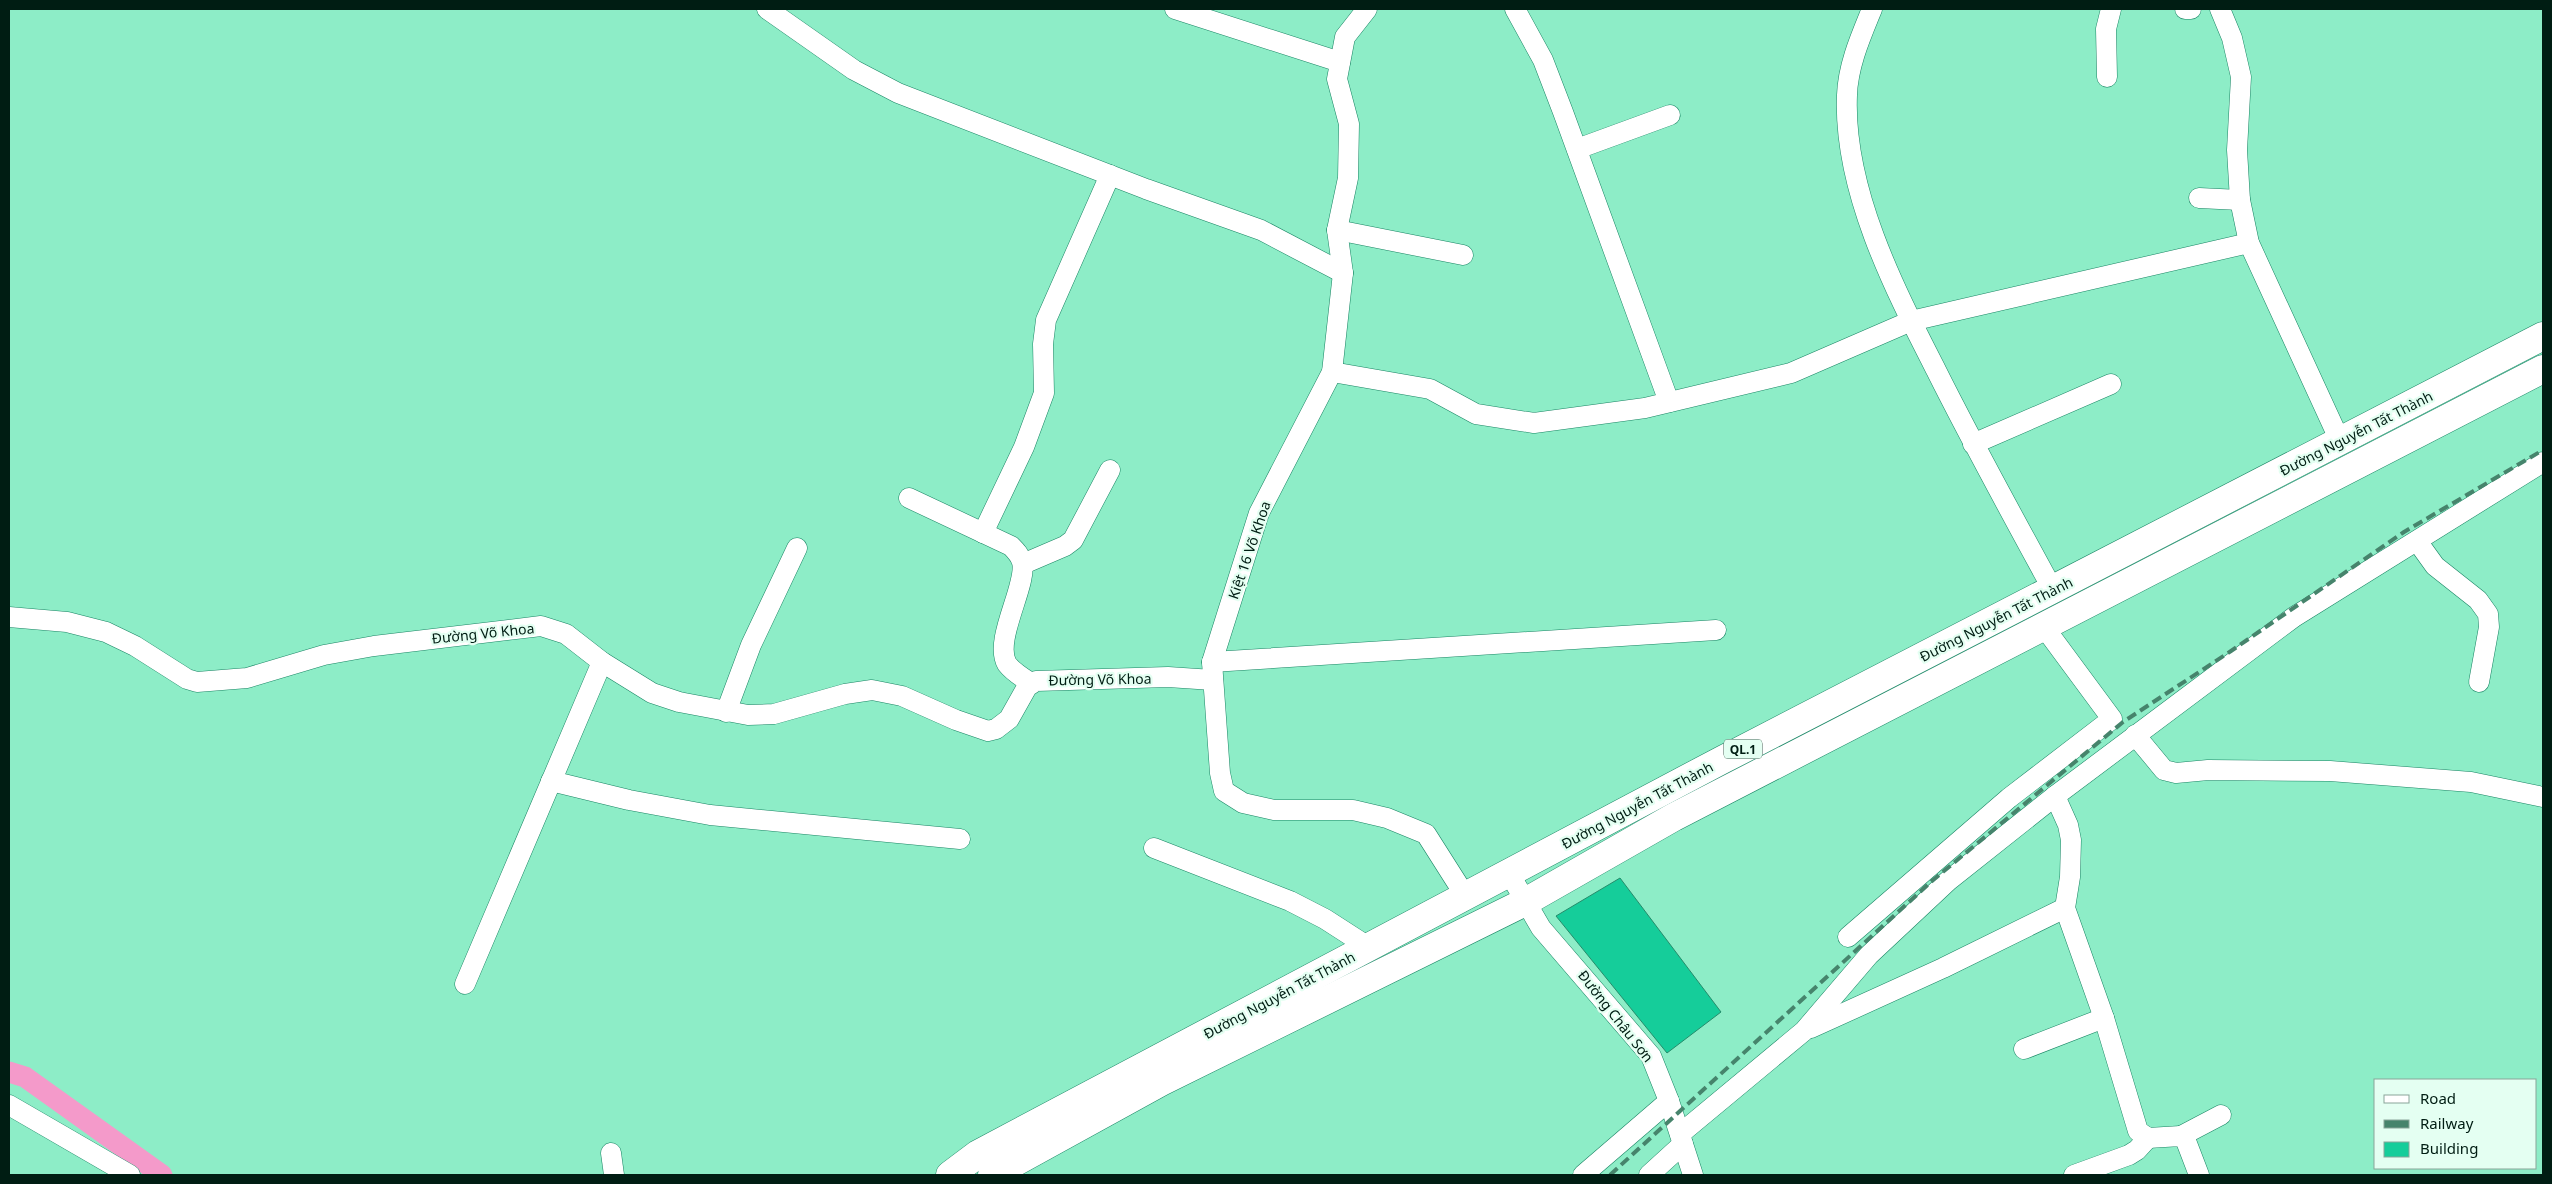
<svg xmlns="http://www.w3.org/2000/svg" width="2552" height="1184" font-family="'Noto Sans',sans-serif">
  <style>
    .lines { fill: none; stroke-linecap: round; stroke-linejoin: round }
    .canal { stroke: #f49aca; stroke-width: 21 }
    .building { fill: #15cd9a; stroke: #258c6b }
    .street-casing { stroke: #198564; stroke-width: 21 }
    .primary-casing { stroke: #198564; stroke-width: 29 }
    .street { stroke: #fff; stroke-width: 20 }
    .primary { stroke: #fff; stroke-width: 28 }
    .rail { stroke: #46846c; stroke-width: 4; stroke-dasharray: 10 5; stroke-linecap: butt }
    .labels { text-anchor: middle; dominant-baseline: central; stroke-width: 4.5; stroke-linejoin: round; paint-order: stroke }
    .shield { fill: #e4fff2; stroke: #446156; stroke-width: 1 }
    .shield-label { font-size: 12px; font-weight: bold; fill: #001d13 }
    .street-label { font-size: 14px; fill: #001d13; stroke: #e4fff2 }
  </style>
  <rect width="100%" height="100%" fill="#8dedc7"/>
  <g class="lines">
    <polyline class="canal" points="9,1072 25,1077 162,1175"/>
  </g>
  <polygon class="building" points="1620,878 1721,1012 1667,1053 1556,916"/>
  <g class="lines">
    <defs>
      <g id="street">
        <polyline points="767,9 854,70 898,93 1146,189 1261,230 1343,273"/>
        <polyline points="1175,9 1340,62"/>
        <polyline points="1367,9 1345,37 1337,79 1349,124 1348,178 1337,230 1343,273 1332,372 1259,513 1212,662 1220,773 1224,791 1243,803 1274,810 1353,810 1387,818 1426,834 1466,897"/>
        <polyline points="1515,9 1543,60 1563,112 1669,402"/>
        <path d="M 1872,9 C 1861,36 1848,65 1847,95 C 1843,189 1894,288 1936,370 C 1973,444 2013,517 2053,590"/>
        <polyline points="2185,9 2191,9"/>
        <polyline points="2220,9 2232,38 2241,77 2237,150 2240,200 2249,243 2340,441"/>
        <polyline points="2107,77 2106,29 2111,9"/>
        <polyline points="1577,149 1670,115"/>
        <polyline points="2199,198 2240,200"/>
        <polyline points="1337,230 1463,255"/>
        <polyline points="1332,372 1430,389 1476,414 1534,423 1645,408 1791,373 1911,321 2249,243"/>
        <polyline points="1973,444 2111,384"/>
        <path d="M 909,498 L 1011,546 C 1016,551 1020,555 1022,562 C 1028,584 993,640 1007,664 C 1013,672 1023,678 1031,683"/>
        <polyline points="983,533 1024,447 1044,393 1043,344 1046,320 1110,175"/>
        <polyline points="2417,541 2435,566 2478,600 2488,614 2489,627 2479,682"/>
        <polyline points="1023,564 1065,546 1073,540 1110,470"/>
        <polyline points="9,617 67,622 106,632 135,646 187,679 197,682 247,678 324,655 374,646 541,626 566,634 602,662 652,693 679,702 748,715 774,714 845,694 872,690 902,696 956,720 988,731 996,729 1009,719 1027,687 1036,681 1168,677 1213,680"/>
        <polyline points="1212,662 1716,630"/>
        <polyline points="726,712 751,645 797,548"/>
        <polyline points="2135,735 2164,770 2176,773 2208,770 2330,771 2471,782 2543,797"/>
        <polyline points="551,781 629,800 710,815 960,839"/>
        <polyline points="2055,796 2068,825 2071,840 2070,877 2065,908 2104,1018 2138,1131 2148,1138 2181,1136 2186,1141 2199,1175"/>
        <polyline points="1154,848 1290,901 1325,919 1370,948"/>
        <polyline points="1509,873 1541,928 1651,1056 1669,1101 1693,1175"/>
        <polyline points="1848,937 2009,798 2112,719 2044,627"/>
        <polyline points="465,984 602,662"/>
        <polyline points="1811,1028 1943,968 2065,908"/>
        <polyline points="2024,1049 2104,1018"/>
        <polyline points="9,1105 130,1175"/>
        <polyline points="1680,1134 1804,1031 1869,955 1948,881 2055,796 2294,617 2543,462"/>
        <polyline points="2181,1136 2221,1115"/>
        <polyline points="611,1153 614,1175"/>
        <polyline points="1583,1175 1669,1101"/>
        <polyline points="1649,1175 1683,1144"/>
        <polyline points="2074,1175 2129,1155 2137,1150 2148,1138"/>
      </g>
      <g id="primary">
        <polyline points="950,1175 978,1154 1722,760 2543,336"/>
        <polyline points="992,1175 1161,1082 1525,902 1674,817 2543,369"/>
      </g>
    </defs>
    <use href="#street" class="street-casing"/>
    <use href="#primary" class="primary-casing"/>
    <use href="#street" class="street"/>
    <use href="#primary" class="primary"/>
    <polyline class="rail" points="1610,1175 1932,881 2123,722 2231,651 2404,532 2543,450"/>
  </g>
  <g class="labels">
    <rect class="shield" x="1724" y="739.5" width="38" height="19" rx="4"/>
    <g class="shield-label">
      <text x="1743" y="749">QL.1</text>
    </g>
    <g class="street-label">
      <text transform="translate(2356 433) rotate(-27)">Đường Nguyễn Tất Thành</text>
      <text transform="translate(1249 550) rotate(-71)">Kiệt 16 Võ Khoa</text>
      <text transform="translate(1996 619) rotate(-27)">Đường Nguyễn Tất Thành</text>
      <text transform="translate(483 633) rotate(-6)">Đường Võ Khoa</text>
      <text transform="translate(1100 679) rotate(-1)">Đường Võ Khoa</text>
      <text transform="translate(1637 805) rotate(-28)">Đường Nguyễn Tất Thành</text>
      <text transform="translate(1279 995) rotate(-28)">Đường Nguyễn Tất Thành</text>
      <text transform="translate(1616 1016) rotate(52)">Đường Châu Sơn</text>
    </g>
  </g>
  <rect width="2552" height="1184" fill="none" stroke="#001d13" stroke-width="20"/>
  <rect x="2374" y="1079" width="162" height="90" fill="#e4fff2" stroke="#89a599"/>
  <rect x="2384" y="1095" width="25" height="8" fill="#ffffff" stroke="#89a599"/>
  <text x="2420" y="1104" font-size="15" fill="#001d13">Road</text>
  <rect x="2384" y="1120" width="25" height="8" fill="#46846c" stroke="#89a599"/>
  <text x="2420" y="1129" font-size="15" fill="#001d13">Railway</text>
  <rect x="2384" y="1142" width="25" height="15" fill="#15cd9a" stroke="#89a599"/>
  <text x="2420" y="1154" font-size="15" fill="#001d13">Building</text>
</svg>
